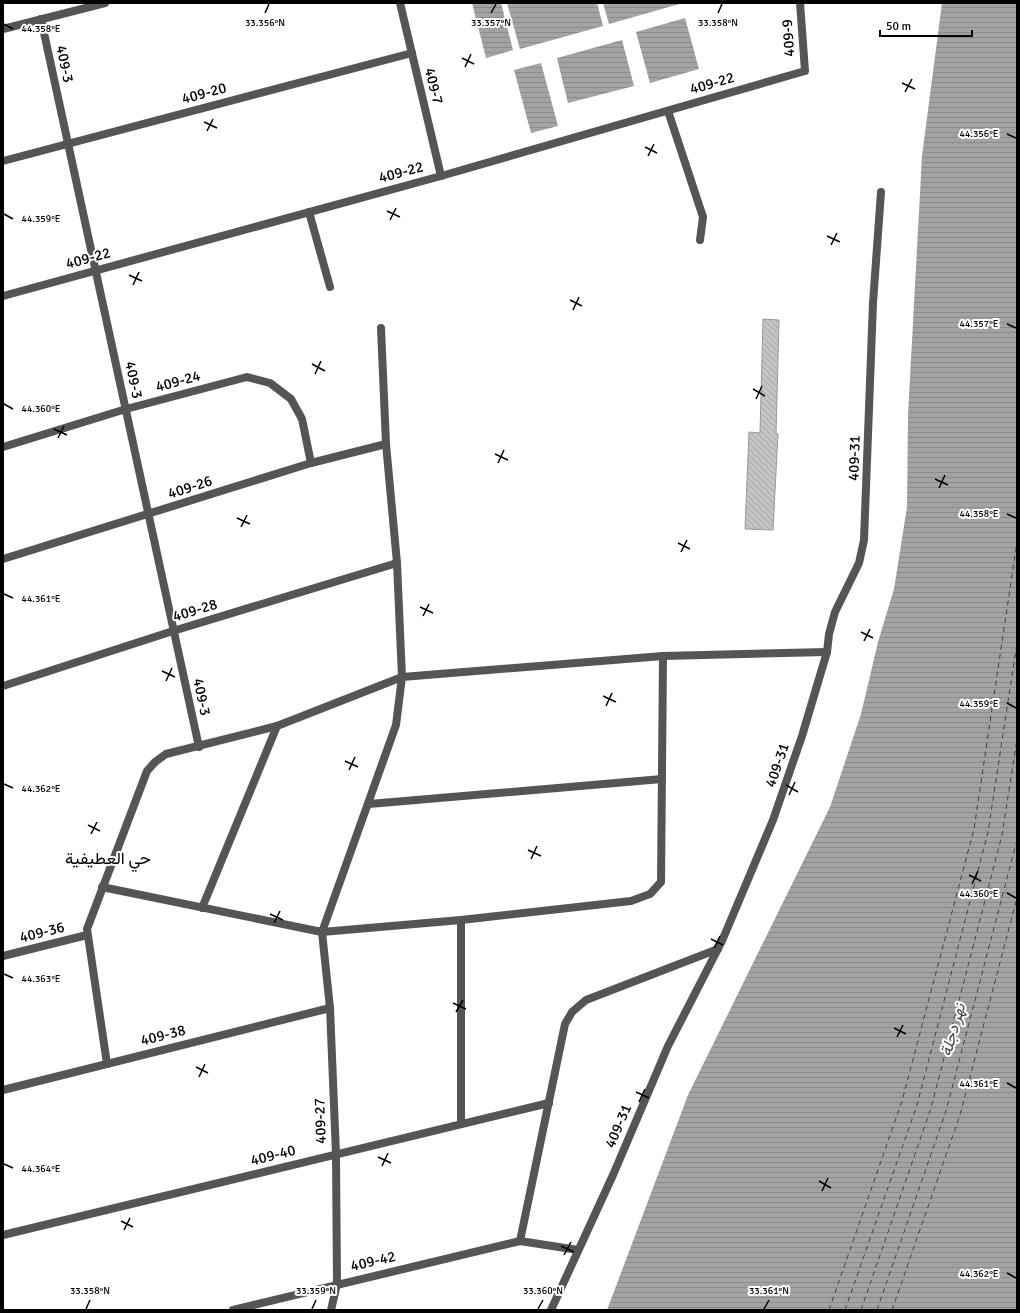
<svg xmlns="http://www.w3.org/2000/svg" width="1020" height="1313" font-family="Signika,Vazirmatn,sans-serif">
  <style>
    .water { fill: url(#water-rules) }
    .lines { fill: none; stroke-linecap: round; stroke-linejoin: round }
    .ferry { stroke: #444; stroke-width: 1; stroke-dasharray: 5 4; stroke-linecap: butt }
    .building { fill: url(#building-back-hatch); stroke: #999 }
    .street { stroke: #555; stroke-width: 8 }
    .ticks { fill: none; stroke: #000; stroke-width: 1.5 }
    .labels { text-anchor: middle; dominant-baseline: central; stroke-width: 4; stroke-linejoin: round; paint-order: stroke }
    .street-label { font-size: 15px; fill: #000; stroke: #fff }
    .water-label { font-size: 16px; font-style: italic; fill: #444; stroke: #fff }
    .quarter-label { font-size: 17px; fill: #000; stroke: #fff }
    .ticks-label { font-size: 10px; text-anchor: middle; fill: #000; stroke: #fff; stroke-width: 4; stroke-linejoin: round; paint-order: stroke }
  </style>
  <defs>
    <pattern id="water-rules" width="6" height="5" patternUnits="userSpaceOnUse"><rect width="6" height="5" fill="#a3a3a3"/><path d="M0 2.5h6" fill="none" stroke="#8b8b8b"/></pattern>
    <pattern id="building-back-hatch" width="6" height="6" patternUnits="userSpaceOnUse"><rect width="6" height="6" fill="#c4c4c4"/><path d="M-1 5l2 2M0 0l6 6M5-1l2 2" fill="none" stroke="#a7a7a7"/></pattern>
  </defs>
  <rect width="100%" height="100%" fill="#fff"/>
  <g class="water">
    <polygon points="472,3 501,3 513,50 486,58"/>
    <polygon points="507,3 597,3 603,26 520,49"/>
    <polygon points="603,3 683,3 609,24"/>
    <polygon points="942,3 1017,3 1017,1310 607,1310 688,1095 830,807 861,714 878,642 894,589 907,507 908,415 922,156"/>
    <polygon points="685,18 699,69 650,83 636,32"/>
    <polygon points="622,40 634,86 568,103 557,58"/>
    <polygon points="541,63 558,126 531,133 514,70"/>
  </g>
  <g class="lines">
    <g class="ferry">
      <polyline points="829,1310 902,1101 974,829 1017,542"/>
      <polyline points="845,1310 917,1105 988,832 1017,643"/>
      <polyline points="861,1310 931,1108 1002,835 1017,739"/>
      <polyline points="877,1310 946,1111 1017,840"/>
      <polyline points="892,1310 960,1115 1017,898"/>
    </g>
  </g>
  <polygon class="building" points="763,319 779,320 776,434 778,434 773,530 745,529 749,432 760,433"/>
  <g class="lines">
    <g class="street">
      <polyline points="400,3 441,176"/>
      <polyline points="41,19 199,747"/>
      <polyline points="3,29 105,3"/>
      <polyline points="668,111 703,217 700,240"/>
      <polyline points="3,161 412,53"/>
      <polyline points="309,212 330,287"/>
      <polyline points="3,296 441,176 805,71 800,3"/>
      <polyline points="3,447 126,409 247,377 270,383 291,399 302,419 311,463"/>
      <polyline points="3,559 311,463 386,444"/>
      <polyline points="3,686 173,631 397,563"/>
      <polyline points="369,804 662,779"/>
      <polyline points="102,887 322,932 461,920 631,901 650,894 661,882 663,656"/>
      <polyline points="202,908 277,726"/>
      <polyline points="3,956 87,935"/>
      <polyline points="107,1064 87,929 147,771 155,762 166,754 277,726 402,677 663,656 827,652"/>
      <polyline points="3,1090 330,1008"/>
      <polyline points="461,1124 461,920"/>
      <polyline points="3,1235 549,1103"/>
      <polyline points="520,1241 565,1024 572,1012 586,1000 718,949"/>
      <polyline points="233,1310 520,1241 578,1250"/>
      <polyline points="331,1310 337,1284 336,1154 330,1008 322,932 396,725 402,677 397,563 386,444 381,328"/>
      <polyline points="551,1310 613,1175 668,1046 722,941 773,820 802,736 827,652 829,634 835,612 859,563 864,540 873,303 881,192"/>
    </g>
  </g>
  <path class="ticks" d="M 265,13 L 269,4M 491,13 L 496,4M 718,13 L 722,4M 4,24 L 13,29M 462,58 L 474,64M 465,67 L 471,54M 902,83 L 915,89M 905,92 L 912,79M 204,122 L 217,128M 207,131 L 213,119M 1007,134 L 1016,138M 645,147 L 657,153M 648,156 L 654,144M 387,211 L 400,217M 4,214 L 13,219M 390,220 L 396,208M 827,236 L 840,242M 831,245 L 837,233M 129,275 L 142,281M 133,285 L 139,272M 570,300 L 582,306M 573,310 L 579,297M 1007,324 L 1016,328M 312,364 L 325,371M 315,374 L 321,361M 753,389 L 765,396M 756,399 L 762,386M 4,404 L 13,409M 54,429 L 67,435M 58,438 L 64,426M 495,454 L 508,460M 498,463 L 504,450M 935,479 L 948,485M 939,488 L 945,475M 1007,514 L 1016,518M 237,518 L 250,524M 241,527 L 247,515M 678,543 L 690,549M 681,552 L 687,540M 4,594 L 13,598M 420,607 L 433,613M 423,616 L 429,604M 861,632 L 873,638M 864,641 L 870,629M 162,671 L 175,677M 166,681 L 172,668M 603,696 L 616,702M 1007,703 L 1016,708M 606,706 L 612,693M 345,761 L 358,767M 349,770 L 355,757M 4,784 L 13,788M 786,785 L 798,792M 789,795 L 795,782M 88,825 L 100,831M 91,834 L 97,822M 528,850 L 541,856M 531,859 L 537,846M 969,875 L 981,881M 972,884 L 978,871M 1007,893 L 1016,898M 270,914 L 283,920M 274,923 L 280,911M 711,939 L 723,945M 714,948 L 720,936M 4,974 L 13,978M 453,1003 L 466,1009M 456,1012 L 463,1000M 894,1028 L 906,1034M 897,1037 L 903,1025M 196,1067 L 208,1073M 199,1077 L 205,1064M 1007,1083 L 1016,1088M 636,1092 L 649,1098M 639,1102 L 645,1089M 378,1157 L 391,1163M 4,1164 L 13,1168M 382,1166 L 388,1153M 819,1181 L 831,1188M 822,1191 L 828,1178M 121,1221 L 133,1227M 124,1230 L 130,1218M 561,1246 L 574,1252M 564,1255 L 571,1242M 1007,1273 L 1016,1278M 86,1309 L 90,1300M 312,1309 L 316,1300M 538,1309 L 543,1300M 764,1309 L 769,1300"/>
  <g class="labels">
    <g class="street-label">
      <text transform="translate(788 38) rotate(-94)">409-9</text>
      <text transform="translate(65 64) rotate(78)">409-3</text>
      <text transform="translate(712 83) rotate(-16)">409-22</text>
      <text transform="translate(434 86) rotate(76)">409-7</text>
      <text transform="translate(204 93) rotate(-15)">409-20</text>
      <text transform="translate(401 172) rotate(-15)">409-22</text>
      <text transform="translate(88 258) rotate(-15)">409-22</text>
      <text transform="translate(134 380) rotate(78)">409-3</text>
      <text transform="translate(178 381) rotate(-15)">409-24</text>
      <text transform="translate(854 458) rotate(-88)">409-31</text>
      <text transform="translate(190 487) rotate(-18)">409-26</text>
      <text transform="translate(195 610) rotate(-17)">409-28</text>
      <text transform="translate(202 697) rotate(78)">409-3</text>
      <text transform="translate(777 765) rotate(-71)">409-31</text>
      <text transform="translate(42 932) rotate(-14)">409-36</text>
      <text transform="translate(163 1035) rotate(-14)">409-38</text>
      <text transform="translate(320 1121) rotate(-92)">409-27</text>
      <text transform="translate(618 1126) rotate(-67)">409-31</text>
      <text transform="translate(273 1155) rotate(-14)">409-40</text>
      <text transform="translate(373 1261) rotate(-13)">409-42</text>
    </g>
    <g class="water-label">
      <text transform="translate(953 1030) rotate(-74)">نهر دجلة</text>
    </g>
    <g class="quarter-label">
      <text x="108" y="858">حي العطيفية</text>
    </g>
  </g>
  <g class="ticks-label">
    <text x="265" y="26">33.356°N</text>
    <text x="491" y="26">33.357°N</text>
    <text x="718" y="26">33.358°N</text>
    <text x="41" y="32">44.358°E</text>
    <text x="979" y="137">44.356°E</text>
    <text x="41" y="222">44.359°E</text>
    <text x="979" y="327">44.357°E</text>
    <text x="41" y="412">44.360°E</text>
    <text x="979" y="517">44.358°E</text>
    <text x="41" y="602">44.361°E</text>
    <text x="979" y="707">44.359°E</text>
    <text x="41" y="792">44.362°E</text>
    <text x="979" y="897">44.360°E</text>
    <text x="41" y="982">44.363°E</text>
    <text x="979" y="1087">44.361°E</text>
    <text x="41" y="1172">44.364°E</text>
    <text x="979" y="1277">44.362°E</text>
    <text x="90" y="1294">33.358°N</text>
    <text x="316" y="1294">33.359°N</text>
    <text x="543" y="1294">33.360°N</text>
    <text x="769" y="1294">33.361°N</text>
  </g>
  <rect width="1020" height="1313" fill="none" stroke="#000000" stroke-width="8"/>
  <path d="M880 30v6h92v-6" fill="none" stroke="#000000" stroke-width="2"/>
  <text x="886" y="30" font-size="12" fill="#000000" stroke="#ffffff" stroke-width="3" paint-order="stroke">50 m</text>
</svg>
